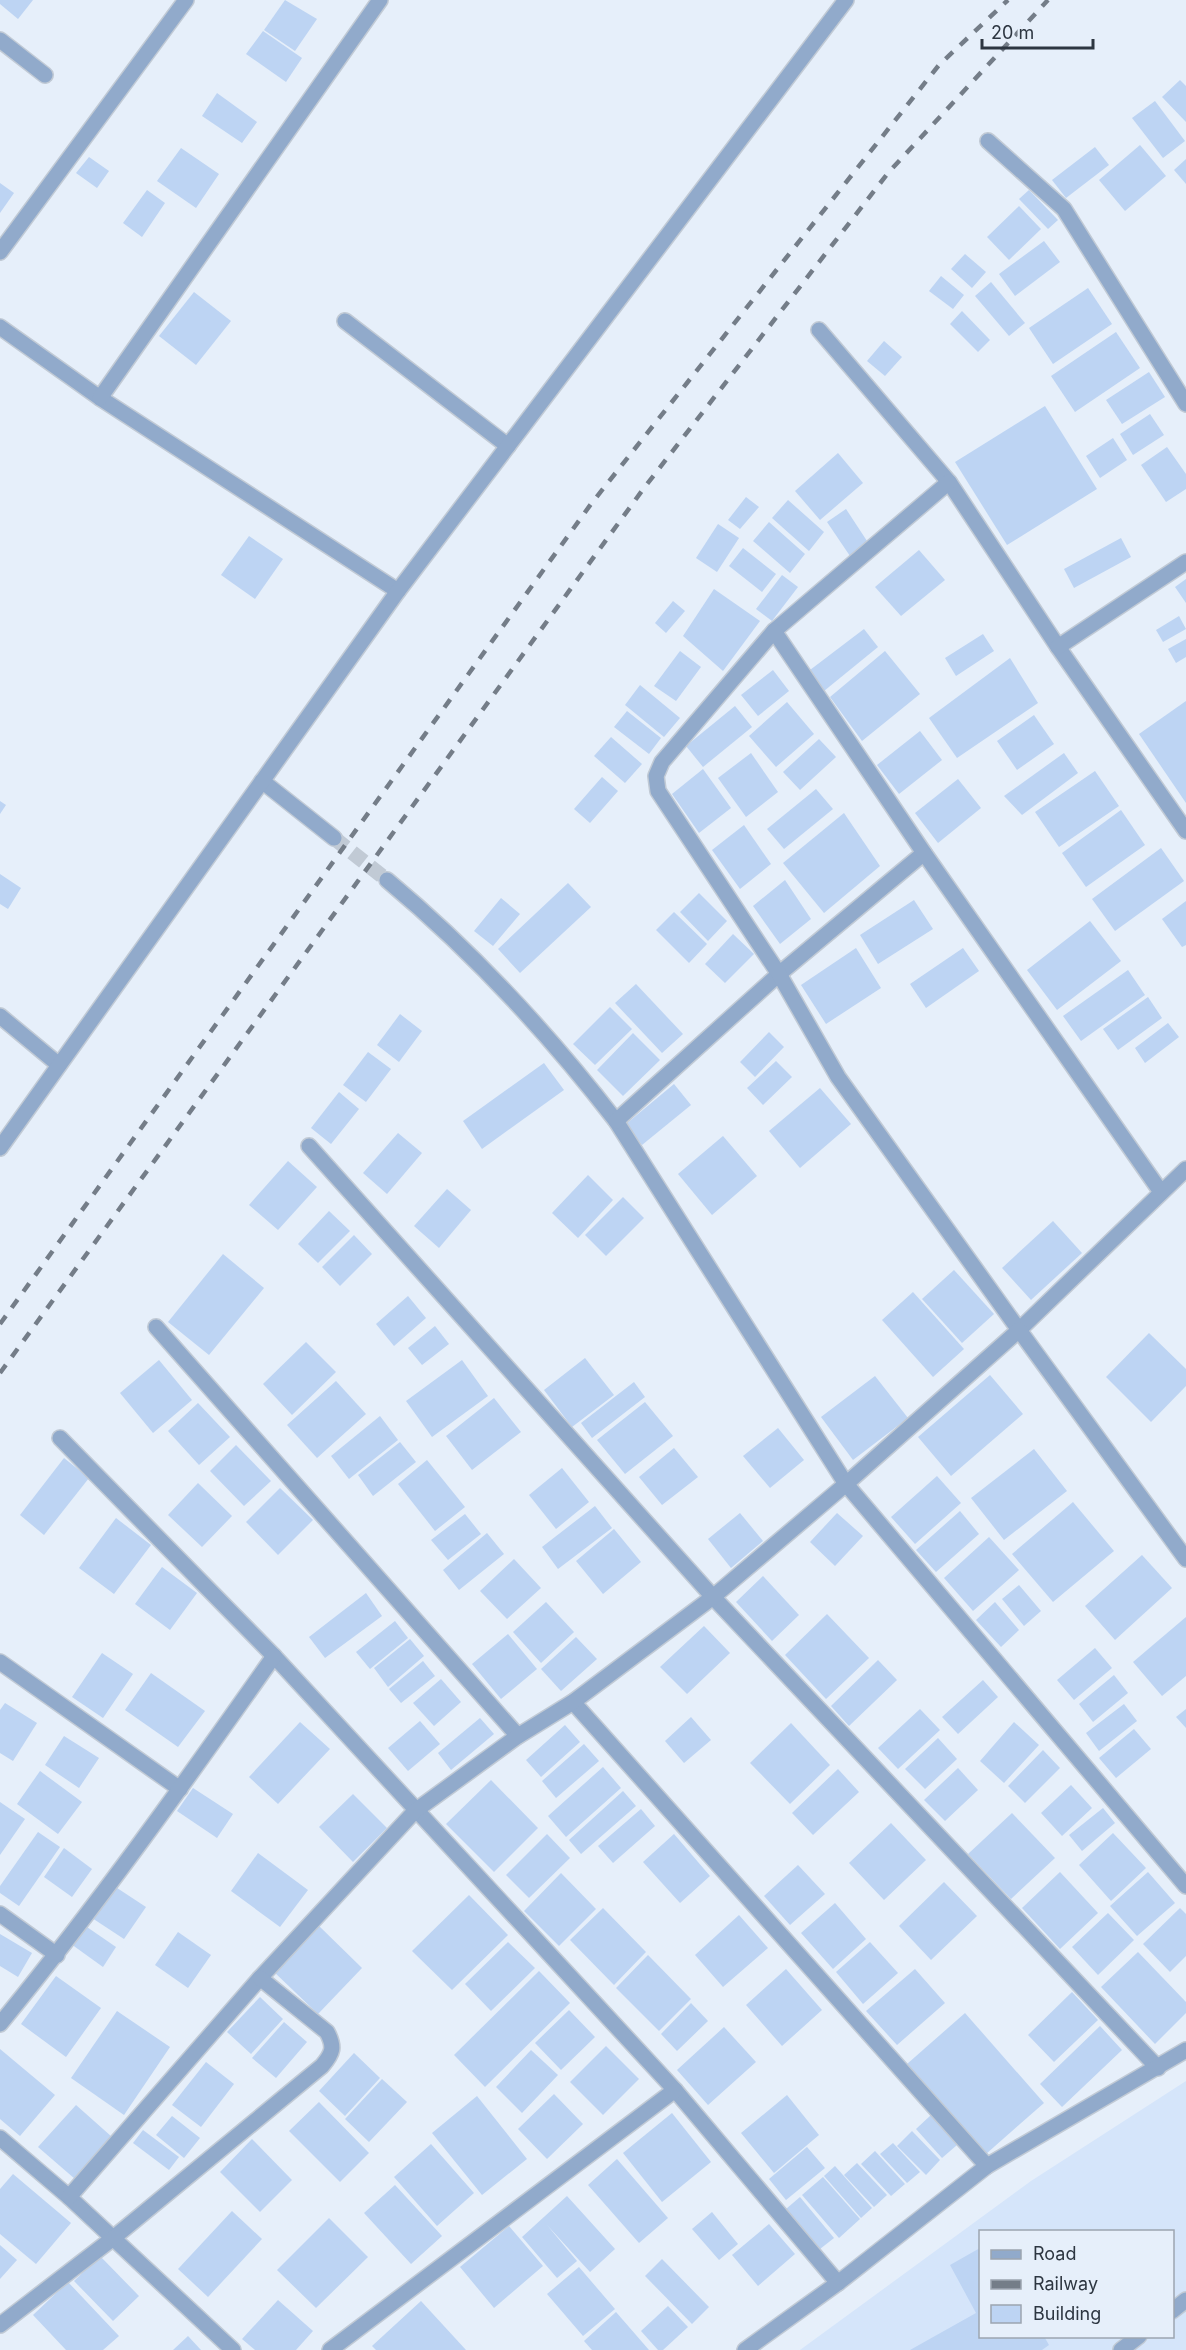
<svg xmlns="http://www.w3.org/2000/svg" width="1186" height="2350" font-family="Inter,sans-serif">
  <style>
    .built { fill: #d5e5fa; fill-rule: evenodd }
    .building { fill: #bdd4f3 }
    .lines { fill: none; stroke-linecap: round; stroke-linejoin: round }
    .minor-tunnel { stroke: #c1cad5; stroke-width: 15; stroke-dasharray: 15 8; stroke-linecap: butt }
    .minor-casing { stroke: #c1cad5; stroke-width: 18 }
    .minor { stroke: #91aacb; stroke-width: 15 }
    .rail { stroke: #747d88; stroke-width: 4.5; stroke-dasharray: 10 10; stroke-linecap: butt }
  </style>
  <rect width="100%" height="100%" fill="#e6effa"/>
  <path class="built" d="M 1186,2081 L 1186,2350 L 800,2350 L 1031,2181 ZM 980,2232 L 1172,2232 L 1172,2336 L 980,2336 Z"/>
  <g class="building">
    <polygon points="0,0 33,0 18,19 0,4"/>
    <polygon points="285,0 317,19 295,51 264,30"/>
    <polygon points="263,31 302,58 286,82 246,54"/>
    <polygon points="1180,80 1186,86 1186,122 1162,97"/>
    <polygon points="217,93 257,122 242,143 202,116"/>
    <polygon points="1155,101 1185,141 1163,158 1132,118"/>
    <polygon points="1140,145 1166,176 1125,211 1099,180"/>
    <polygon points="1095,147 1109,165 1066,198 1052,180"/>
    <polygon points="181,148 219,174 196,208 157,181"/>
    <polygon points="89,157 109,171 97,188 76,173"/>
    <polygon points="1186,159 1186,184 1174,170"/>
    <polygon points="0,183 14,193 0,213"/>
    <polygon points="147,190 165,203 142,237 123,223"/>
    <polygon points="1029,190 1058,220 1048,229 1019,199"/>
    <polygon points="1019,206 1041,229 1009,260 987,237"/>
    <polygon points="1044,241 1060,262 1015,296 999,274"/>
    <polygon points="965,254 986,272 972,288 951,269"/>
    <polygon points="941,276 964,295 953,309 929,291"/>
    <polygon points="991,282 1025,323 1009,336 975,296"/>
    <polygon points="1088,288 1112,324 1053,364 1029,328"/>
    <polygon points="194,292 231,321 196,365 159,336"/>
    <polygon points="962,311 990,340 978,352 950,324"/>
    <polygon points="1116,332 1140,368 1075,412 1051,376"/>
    <polygon points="884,341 902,357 885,376 867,361"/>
    <polygon points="1149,372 1165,397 1122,424 1106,400"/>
    <polygon points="1045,406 1097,489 1007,545 955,462"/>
    <polygon points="1150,414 1164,435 1133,455 1120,434"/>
    <polygon points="1113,438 1127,460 1100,478 1086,456"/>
    <polygon points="1167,447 1186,474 1186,489 1166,502 1141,465"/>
    <polygon points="838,453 863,483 820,520 795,491"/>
    <polygon points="746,497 759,507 740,529 728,520"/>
    <polygon points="788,500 824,532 809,551 772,518"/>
    <polygon points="846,509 869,544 850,556 827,522"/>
    <polygon points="769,522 805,554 790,573 753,541"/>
    <polygon points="718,524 739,538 717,572 696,558"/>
    <polygon points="249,536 283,559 255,599 221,575"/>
    <polygon points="1121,538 1131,557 1074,588 1064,569"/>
    <polygon points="743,548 776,574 762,592 729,566"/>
    <polygon points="919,550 945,580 901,616 875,587"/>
    <polygon points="782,575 798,587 772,621 756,609"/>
    <polygon points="1186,579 1186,603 1175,587"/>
    <polygon points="714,589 760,621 723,671 683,636"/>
    <polygon points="673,601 685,611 666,633 655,623"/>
    <polygon points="1179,616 1186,629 1163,642 1156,630"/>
    <polygon points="864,629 878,647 824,691 810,670"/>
    <polygon points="983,634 994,651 956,676 945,658"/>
    <polygon points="1186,639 1186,657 1176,663 1168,649"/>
    <polygon points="680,651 701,667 676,701 654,686"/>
    <polygon points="885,651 920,694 862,741 830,697"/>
    <polygon points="1010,658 1038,703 957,758 929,718"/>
    <polygon points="773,670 789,691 758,716 741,695"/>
    <polygon points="640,685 680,718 664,737 625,705"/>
    <polygon points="1186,701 1186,803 1139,734"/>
    <polygon points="787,702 814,734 776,767 749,736"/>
    <polygon points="735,706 752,727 703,767 686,746"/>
    <polygon points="627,711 661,738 649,754 614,727"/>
    <polygon points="1034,715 1054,744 1017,770 997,741"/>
    <polygon points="920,731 942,760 899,794 877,765"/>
    <polygon points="611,737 642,764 625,783 594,756"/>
    <polygon points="819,739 836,757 800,790 783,772"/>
    <polygon points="751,753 778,792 746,817 718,778"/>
    <polygon points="1064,753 1078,773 1022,815 1004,796"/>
    <polygon points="703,769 731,808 699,833 672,794"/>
    <polygon points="1095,771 1119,806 1059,847 1035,812"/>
    <polygon points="602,777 618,791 590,823 574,809"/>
    <polygon points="958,779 981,808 938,843 915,813"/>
    <polygon points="816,789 833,809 784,849 767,829"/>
    <polygon points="0,801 6,805 0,814"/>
    <polygon points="1121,810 1145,845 1086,887 1062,853"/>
    <polygon points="844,813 880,866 824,913 783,863"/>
    <polygon points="744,825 771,864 740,889 712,850"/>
    <polygon points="1161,848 1184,881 1115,931 1092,899"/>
    <polygon points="0,874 21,888 8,909 0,904"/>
    <polygon points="785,880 811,919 780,944 753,906"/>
    <polygon points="568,883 591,907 520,973 498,949"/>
    <polygon points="699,893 727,921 708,941 680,912"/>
    <polygon points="501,898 520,914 493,946 474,931"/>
    <polygon points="914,900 933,929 878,964 860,935"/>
    <polygon points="1186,901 1186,945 1182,947 1162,919"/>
    <polygon points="674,912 707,944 689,963 656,930"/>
    <polygon points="1090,921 1121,961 1057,1010 1027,970"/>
    <polygon points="733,934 754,954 725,983 705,964"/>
    <polygon points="856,948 881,988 826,1024 801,985"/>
    <polygon points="963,948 979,971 926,1008 910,984"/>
    <polygon points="1128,970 1145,995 1081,1041 1063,1016"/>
    <polygon points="636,984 683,1034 662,1053 615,1003"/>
    <polygon points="1148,997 1162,1018 1118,1050 1103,1029"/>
    <polygon points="610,1007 632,1029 595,1065 573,1044"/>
    <polygon points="400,1014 422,1031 399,1062 377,1045"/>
    <polygon points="1168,1023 1179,1037 1145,1063 1135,1048"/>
    <polygon points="769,1032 784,1047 755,1077 740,1062"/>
    <polygon points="633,1033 660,1060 623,1096 597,1070"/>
    <polygon points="368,1052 391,1069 366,1102 343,1085"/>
    <polygon points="776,1061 792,1077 763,1105 747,1088"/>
    <polygon points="544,1063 564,1090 482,1149 463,1121"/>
    <polygon points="674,1084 691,1105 642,1145 626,1124"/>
    <polygon points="820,1088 851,1124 800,1168 769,1131"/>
    <polygon points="339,1092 359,1109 331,1144 311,1128"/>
    <polygon points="398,1133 422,1153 387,1194 363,1173"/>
    <polygon points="723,1136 757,1176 712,1215 678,1174"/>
    <polygon points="288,1161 317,1187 278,1230 249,1205"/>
    <polygon points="588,1175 613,1200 578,1238 552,1213"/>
    <polygon points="447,1189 471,1210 439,1248 414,1226"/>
    <polygon points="623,1197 644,1218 606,1256 585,1235"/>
    <polygon points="329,1211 350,1231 318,1263 298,1244"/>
    <polygon points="1053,1221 1082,1253 1031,1300 1002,1268"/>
    <polygon points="354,1235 372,1254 340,1286 322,1267"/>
    <polygon points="223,1254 264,1288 209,1355 168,1322"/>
    <polygon points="954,1270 994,1314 962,1343 922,1299"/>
    <polygon points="913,1292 964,1349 933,1377 882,1320"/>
    <polygon points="408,1296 426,1318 394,1346 376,1324"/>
    <polygon points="435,1326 449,1344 422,1365 408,1348"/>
    <polygon points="1149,1333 1186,1369 1186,1386 1151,1422 1106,1377"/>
    <polygon points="306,1342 336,1372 292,1415 263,1384"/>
    <polygon points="585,1358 614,1395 572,1427 544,1390"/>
    <polygon points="159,1360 192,1400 153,1433 120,1393"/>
    <polygon points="462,1360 488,1396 432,1437 406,1401"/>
    <polygon points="990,1375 1023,1414 951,1476 918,1437"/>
    <polygon points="875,1376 908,1418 853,1460 821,1417"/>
    <polygon points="336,1381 366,1414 317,1458 287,1425"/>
    <polygon points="634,1382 645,1397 592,1438 581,1423"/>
    <polygon points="494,1398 521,1432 472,1470 446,1436"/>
    <polygon points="645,1402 673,1436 625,1474 597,1440"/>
    <polygon points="198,1403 230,1437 199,1465 168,1431"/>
    <polygon points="380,1416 398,1440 349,1479 331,1456"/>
    <polygon points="778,1428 804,1460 770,1488 743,1456"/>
    <polygon points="400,1442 416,1462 373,1496 358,1475"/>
    <polygon points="236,1445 271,1481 244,1506 210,1471"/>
    <polygon points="674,1448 698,1477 662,1505 639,1477"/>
    <polygon points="1034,1449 1067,1491 1004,1540 971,1498"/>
    <polygon points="64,1458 89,1478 44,1535 20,1515"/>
    <polygon points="427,1460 465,1507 435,1531 398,1484"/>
    <polygon points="562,1468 589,1502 556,1529 529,1495"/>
    <polygon points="937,1476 961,1503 915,1544 891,1517"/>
    <polygon points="198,1483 232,1516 202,1547 168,1515"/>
    <polygon points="280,1488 313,1520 278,1555 246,1522"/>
    <polygon points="1073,1502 1114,1551 1053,1602 1012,1554"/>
    <polygon points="595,1506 612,1528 558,1569 542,1547"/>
    <polygon points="960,1511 979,1534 936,1572 916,1550"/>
    <polygon points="740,1513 763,1541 731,1568 708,1539"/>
    <polygon points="837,1513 863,1536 835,1566 810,1542"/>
    <polygon points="465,1514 481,1534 448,1560 431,1540"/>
    <polygon points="116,1518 151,1545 114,1594 79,1568"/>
    <polygon points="614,1529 641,1562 603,1594 576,1561"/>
    <polygon points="487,1533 504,1554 459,1590 443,1570"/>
    <polygon points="989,1537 1019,1570 973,1611 944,1578"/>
    <polygon points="1142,1555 1172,1588 1115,1640 1085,1606"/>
    <polygon points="514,1559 541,1588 507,1619 480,1591"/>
    <polygon points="162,1567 197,1593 170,1630 135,1604"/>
    <polygon points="763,1576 799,1615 772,1641 736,1602"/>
    <polygon points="1019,1585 1041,1611 1024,1626 1002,1599"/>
    <polygon points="366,1593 382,1616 325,1658 309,1637"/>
    <polygon points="546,1602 574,1632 541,1663 513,1632"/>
    <polygon points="995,1602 1019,1630 1001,1647 976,1620"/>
    <polygon points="827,1614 869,1658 826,1699 785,1655"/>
    <polygon points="1186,1617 1186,1676 1162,1696 1133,1662"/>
    <polygon points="395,1621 408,1638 370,1669 356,1652"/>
    <polygon points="704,1626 730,1653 687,1694 660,1667"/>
    <polygon points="508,1634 537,1669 501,1699 472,1664"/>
    <polygon points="576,1637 597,1659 561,1691 541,1669"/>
    <polygon points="410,1639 424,1656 388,1687 374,1668"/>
    <polygon points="1095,1648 1112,1668 1074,1700 1057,1680"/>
    <polygon points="102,1653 133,1674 103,1718 72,1697"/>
    <polygon points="878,1660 897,1680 849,1726 831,1706"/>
    <polygon points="423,1661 435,1676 401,1703 389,1689"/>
    <polygon points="151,1673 205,1711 178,1747 125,1710"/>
    <polygon points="1114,1675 1128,1693 1093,1722 1079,1704"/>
    <polygon points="441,1679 461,1702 434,1726 413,1703"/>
    <polygon points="983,1680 998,1697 958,1734 942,1717"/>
    <polygon points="5,1703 37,1723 13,1761 0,1753 0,1710"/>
    <polygon points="1124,1704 1137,1721 1099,1751 1086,1733"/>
    <polygon points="920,1709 940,1730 898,1769 878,1748"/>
    <polygon points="1186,1709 1186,1728 1176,1717"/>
    <polygon points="691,1717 711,1740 684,1763 665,1741"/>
    <polygon points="480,1718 494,1734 451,1770 438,1753"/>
    <polygon points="420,1721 440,1744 408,1771 388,1748"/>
    <polygon points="300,1722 330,1749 278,1804 249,1777"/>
    <polygon points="1014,1722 1039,1745 1004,1783 980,1761"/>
    <polygon points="791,1723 830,1765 790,1804 750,1763"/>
    <polygon points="565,1725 580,1742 541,1777 526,1760"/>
    <polygon points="1134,1729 1151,1749 1116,1778 1099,1758"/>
    <polygon points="64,1736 99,1758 79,1788 45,1765"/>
    <polygon points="938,1738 957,1759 925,1789 905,1769"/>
    <polygon points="584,1744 599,1761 556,1798 542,1781"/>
    <polygon points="1043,1750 1060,1768 1025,1803 1008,1786"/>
    <polygon points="603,1767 621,1788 566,1837 548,1816"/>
    <polygon points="958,1768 978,1790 945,1821 924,1800"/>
    <polygon points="838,1769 859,1792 813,1835 792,1813"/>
    <polygon points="40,1771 82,1802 58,1834 17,1804"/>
    <polygon points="491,1780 538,1828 494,1872 446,1824"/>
    <polygon points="1071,1785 1092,1808 1062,1836 1041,1813"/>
    <polygon points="193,1788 233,1814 217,1838 177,1811"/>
    <polygon points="623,1791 636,1806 581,1854 569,1840"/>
    <polygon points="353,1794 387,1828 353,1862 319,1827"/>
    <polygon points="0,1802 25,1819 0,1855"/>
    <polygon points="1103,1808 1115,1823 1082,1851 1069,1835"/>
    <polygon points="641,1809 655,1826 613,1863 598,1846"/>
    <polygon points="1012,1813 1055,1858 1011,1899 968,1854"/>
    <polygon points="891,1823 926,1860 884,1900 849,1863"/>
    <polygon points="38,1832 60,1847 19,1906 0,1893 0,1886"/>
    <polygon points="1113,1833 1146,1868 1111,1901 1079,1865"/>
    <polygon points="547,1834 570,1858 529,1898 506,1875"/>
    <polygon points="674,1834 710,1876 680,1903 643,1862"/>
    <polygon points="64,1848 92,1869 72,1897 44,1877"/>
    <polygon points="258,1853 308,1890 280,1927 231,1891"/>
    <polygon points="798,1865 825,1894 790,1925 764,1896"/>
    <polygon points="1060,1872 1098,1913 1060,1949 1022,1908"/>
    <polygon points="1148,1872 1175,1903 1137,1936 1110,1906"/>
    <polygon points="561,1873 596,1909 559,1946 524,1911"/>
    <polygon points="944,1882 977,1916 931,1960 899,1926"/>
    <polygon points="114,1886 146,1907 124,1939 92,1918"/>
    <polygon points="469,1895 508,1935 452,1990 412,1951"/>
    <polygon points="835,1903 866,1939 833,1969 801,1933"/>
    <polygon points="603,1908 646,1952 614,1985 570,1940"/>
    <polygon points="1180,1908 1186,1914 1186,1956 1170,1972 1143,1944"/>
    <polygon points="1108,1913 1134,1940 1098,1975 1072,1947"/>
    <polygon points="739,1915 768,1948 723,1987 695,1955"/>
    <polygon points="317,1924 362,1968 318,2014 272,1970"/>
    <polygon points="84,1925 116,1947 103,1967 71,1944"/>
    <polygon points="178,1932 211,1955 188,1988 155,1965"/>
    <polygon points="0,1934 32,1953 18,1977 0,1966"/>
    <polygon points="508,1942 535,1968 491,2011 465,1984"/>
    <polygon points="870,1942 898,1973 863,2004 836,1972"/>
    <polygon points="1138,1952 1186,2002 1186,2013 1155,2044 1101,1987"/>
    <polygon points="648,1955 691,1999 659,2031 616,1988"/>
    <polygon points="786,1969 822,2010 782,2046 746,2005"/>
    <polygon points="915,1969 945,2003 897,2045 866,2011"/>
    <polygon points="539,1971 570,2003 485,2087 454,2055"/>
    <polygon points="56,1976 101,2008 66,2057 21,2024"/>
    <polygon points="1072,1992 1098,2020 1054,2062 1028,2035"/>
    <polygon points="260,1997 283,2019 251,2054 227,2032"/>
    <polygon points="691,2003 708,2021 677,2051 661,2034"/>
    <polygon points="569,2010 595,2037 561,2070 535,2043"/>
    <polygon points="117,2011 170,2047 124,2115 71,2078"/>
    <polygon points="965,2013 1044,2103 986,2154 907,2064"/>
    <polygon points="284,2022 307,2042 276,2078 252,2058"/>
    <polygon points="1100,2026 1122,2050 1062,2107 1040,2084"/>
    <polygon points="724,2027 756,2062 708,2105 677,2070"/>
    <polygon points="606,2046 639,2079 603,2115 570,2082"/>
    <polygon points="0,2049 55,2095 20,2136 0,2119"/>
    <polygon points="531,2050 558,2075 522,2113 496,2087"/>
    <polygon points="354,2053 380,2078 345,2116 319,2091"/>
    <polygon points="206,2062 234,2084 201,2127 172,2105"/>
    <polygon points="382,2079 407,2102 369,2142 345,2119"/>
    <polygon points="554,2094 583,2124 547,2159 518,2129"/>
    <polygon points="787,2095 819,2135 774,2173 741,2133"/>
    <polygon points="477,2096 527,2159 482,2195 432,2133"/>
    <polygon points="319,2102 369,2153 340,2182 289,2131"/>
    <polygon points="76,2105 112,2137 75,2179 38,2147"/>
    <polygon points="672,2113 711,2162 662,2202 623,2153"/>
    <polygon points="931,2115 957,2145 942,2158 916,2129"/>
    <polygon points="172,2116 200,2138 184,2158 156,2135"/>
    <polygon points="143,2130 179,2157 169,2170 133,2143"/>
    <polygon points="912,2131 940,2160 926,2175 897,2146"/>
    <polygon points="252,2139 292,2180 260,2212 220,2172"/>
    <polygon points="893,2143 920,2172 907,2183 880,2154"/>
    <polygon points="431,2144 474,2193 437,2226 394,2177"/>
    <polygon points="807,2147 825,2168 786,2200 769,2179"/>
    <polygon points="875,2151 905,2184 891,2196 861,2164"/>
    <polygon points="617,2159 668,2218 639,2243 588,2185"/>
    <polygon points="857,2163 887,2195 874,2207 844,2175"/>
    <polygon points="835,2166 872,2208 861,2218 824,2176"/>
    <polygon points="13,2174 71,2223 36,2264 0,2234 0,2189"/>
    <polygon points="823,2177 860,2219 839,2238 802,2195"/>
    <polygon points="395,2185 442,2236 411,2264 364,2213"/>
    <polygon points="567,2196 615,2249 590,2272 547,2225 577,2261 557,2278 522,2237"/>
    <polygon points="800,2197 834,2238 820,2249 786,2209"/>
    <polygon points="232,2211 262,2239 208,2297 178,2269"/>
    <polygon points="712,2212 738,2244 719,2260 692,2229"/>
    <polygon points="329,2218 368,2257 316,2308 277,2270"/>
    <polygon points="769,2224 795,2254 758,2286 732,2255"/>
    <polygon points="509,2226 543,2266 494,2308 460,2267"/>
    <polygon points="0,2245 17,2260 0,2279"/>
    <polygon points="980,2248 980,2336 1049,2336 1045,2338 1049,2345 1042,2350 910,2350 976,2313 950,2265"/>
    <polygon points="100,2256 139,2296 113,2321 74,2281"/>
    <polygon points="662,2259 709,2307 692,2324 645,2276"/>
    <polygon points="579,2267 615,2309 583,2336 547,2294"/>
    <polygon points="68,2282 119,2336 103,2350 66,2350 33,2315"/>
    <polygon points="278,2300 313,2331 296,2350 255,2350 242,2339"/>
    <polygon points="421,2301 466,2350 376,2350 372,2346"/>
    <polygon points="668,2306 688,2327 663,2350 658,2350 641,2331"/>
    <polygon points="616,2312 649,2350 592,2350 584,2341"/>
    <polygon points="188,2336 201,2350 173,2350"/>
  </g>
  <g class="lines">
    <polyline class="minor-tunnel" points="334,838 387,880"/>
    <defs>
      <g id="minor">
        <polyline points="0,40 45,75"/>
        <polyline points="988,141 1064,209 1186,404"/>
        <polyline points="0,252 186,0"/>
        <polyline points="345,321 508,446"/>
        <polyline points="0,327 100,398 398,591"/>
        <polyline points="819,330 949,482 1058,647 1186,831"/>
        <polyline points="100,398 380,0"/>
        <polyline points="774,631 949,482"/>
        <polyline points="1058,647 1186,562"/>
        <polyline points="262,781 334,838"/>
        <path d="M 387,880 C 472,951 548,1033 616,1121 L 846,1484 L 1186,1886"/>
        <polyline points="0,1016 59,1065"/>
        <polyline points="616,1121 779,974 924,853"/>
        <polyline points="309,1146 713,1597 1158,2068"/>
        <polyline points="0,1148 398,591 846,0"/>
        <polyline points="1161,1192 924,853 774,631 662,762 656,776 658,791 779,974 838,1077 1019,1330 1186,1169"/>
        <polyline points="156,1327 518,1736"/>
        <polyline points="60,1438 274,1656 675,2090 838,2283"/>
        <polyline points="0,1662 180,1789"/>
        <polyline points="573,1702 987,2166"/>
        <polyline points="0,1914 57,1955"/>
        <path d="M 0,2024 C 97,1906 186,1781 274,1656"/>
        <polyline points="0,2138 69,2197 233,2350"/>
        <polyline points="69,2197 260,1978 415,1811 518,1736 573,1702 713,1597 846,1484 1019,1330 1186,1559"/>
        <polyline points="1172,2311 1186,2300"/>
        <path d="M 0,2325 L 112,2239 L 322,2066 C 333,2053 335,2047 327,2032 L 260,1978"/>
        <polyline points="330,2350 675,2090"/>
        <polyline points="745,2350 838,2283 987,2166 1186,2050"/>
        <polyline points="1121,2350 1139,2336"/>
      </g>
    </defs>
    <use href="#minor" class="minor-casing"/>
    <use href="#minor" class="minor"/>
    <g class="rail">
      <polyline points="0,1324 591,504 939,65 1008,0"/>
      <polyline points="0,1373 644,488 888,173 1048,0"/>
    </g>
  </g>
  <rect x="979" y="2230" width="195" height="108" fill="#e6effa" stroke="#9ca5b0" stroke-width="1.5"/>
  <rect x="991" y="2250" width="30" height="9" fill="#91aacb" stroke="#9ca5b0" stroke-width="1.5"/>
  <text x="1033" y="2260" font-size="18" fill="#2d3641">Road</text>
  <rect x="991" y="2280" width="30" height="9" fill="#747d88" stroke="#9ca5b0" stroke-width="1.5"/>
  <text x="1033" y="2290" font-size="18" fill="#2d3641">Railway</text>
  <rect x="991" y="2305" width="30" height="18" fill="#bdd4f3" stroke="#9ca5b0" stroke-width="1.5"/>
  <text x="1033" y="2320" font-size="18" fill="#2d3641">Building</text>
  <path d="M982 39v9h111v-9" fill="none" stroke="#2d3641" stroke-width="3"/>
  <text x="991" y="39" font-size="18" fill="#2d3641" stroke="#e6effa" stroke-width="4.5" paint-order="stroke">20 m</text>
</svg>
